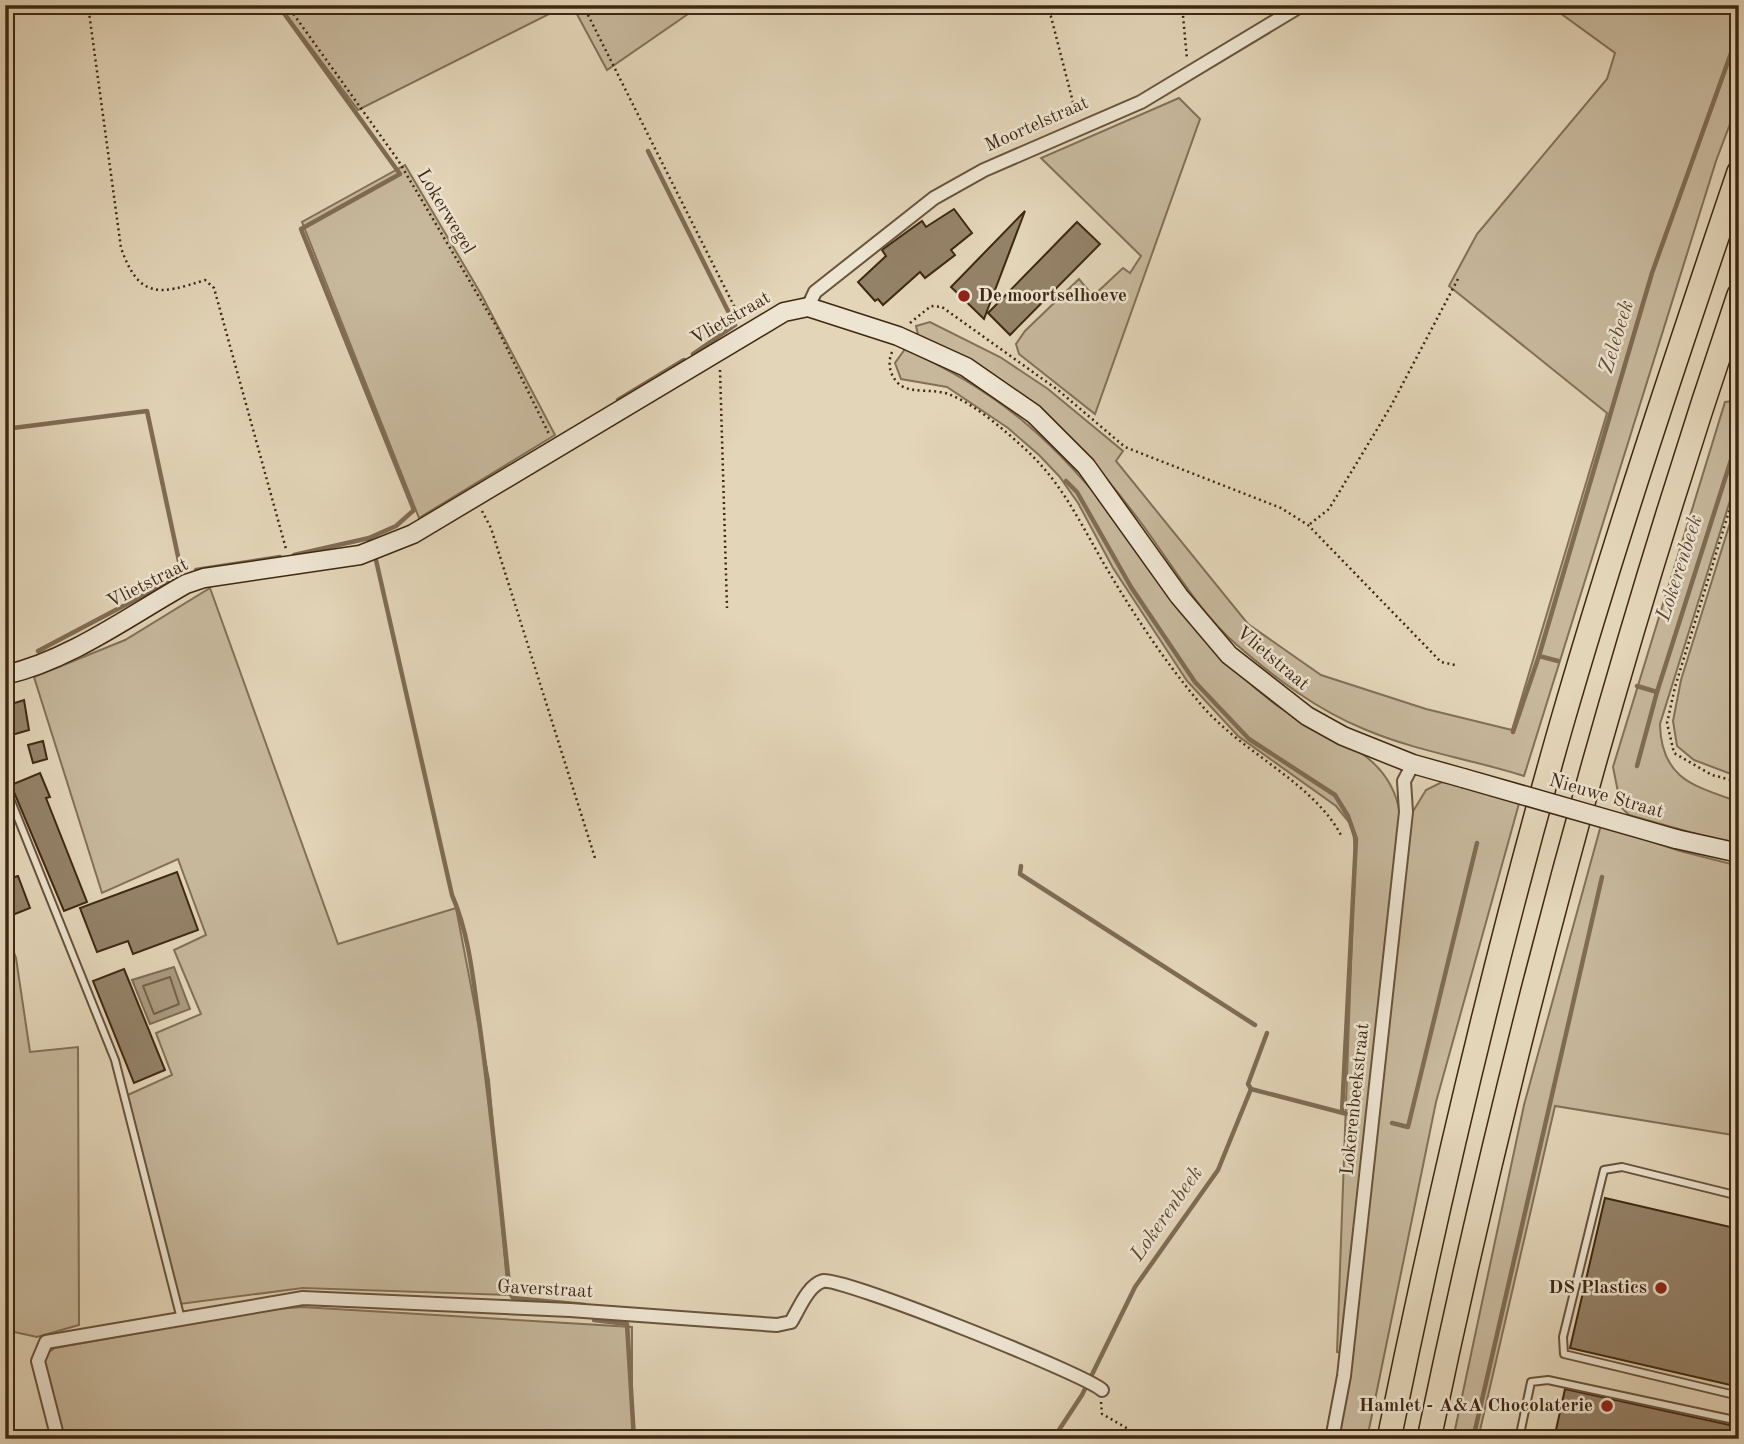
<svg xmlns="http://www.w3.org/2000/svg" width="1744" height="1444" font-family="'Old Standard TT',serif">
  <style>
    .green { fill: #c7b89c; stroke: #837056; stroke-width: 2 }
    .water { fill: #ab9a7f; stroke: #806c53; stroke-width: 2 }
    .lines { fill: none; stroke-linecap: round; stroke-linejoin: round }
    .shore { stroke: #756148; stroke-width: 2 }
    .stream { stroke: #806c53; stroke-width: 4.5 }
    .building { fill: #948268; stroke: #3f2811; stroke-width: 2 }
    .lane-casing { stroke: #68533b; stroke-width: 10 }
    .street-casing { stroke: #68533b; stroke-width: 16 }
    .secondary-casing { stroke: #3f2811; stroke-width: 21 }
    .highway-casing { stroke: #3f2811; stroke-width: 26 }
    .path { stroke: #3f2811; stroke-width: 2.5; stroke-dasharray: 2 3.5; stroke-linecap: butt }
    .lane { stroke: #ede4d1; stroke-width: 6 }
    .street { stroke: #ede4d1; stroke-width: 12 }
    .secondary { stroke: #ede4d1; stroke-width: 18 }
    .highway { stroke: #e3d5b8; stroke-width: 23 }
    .secondary-bridge-casing { stroke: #3f2811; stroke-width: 21; stroke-linecap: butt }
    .secondary-bridge { stroke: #ede4d1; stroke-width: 18 }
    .poi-dot { fill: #8f2418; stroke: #ede4d1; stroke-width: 2.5 }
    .labels { text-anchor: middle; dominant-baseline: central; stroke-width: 5; stroke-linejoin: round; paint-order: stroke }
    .street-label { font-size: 19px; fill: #3f2811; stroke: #ede4d1 }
    .poi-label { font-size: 19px; font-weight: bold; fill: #3f2811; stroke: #ede4d1; text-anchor: end }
    .water-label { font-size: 21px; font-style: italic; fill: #5f4a32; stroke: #ede4d1 }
  </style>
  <rect width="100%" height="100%" fill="#e3d5b8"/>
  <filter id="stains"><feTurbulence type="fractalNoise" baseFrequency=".00286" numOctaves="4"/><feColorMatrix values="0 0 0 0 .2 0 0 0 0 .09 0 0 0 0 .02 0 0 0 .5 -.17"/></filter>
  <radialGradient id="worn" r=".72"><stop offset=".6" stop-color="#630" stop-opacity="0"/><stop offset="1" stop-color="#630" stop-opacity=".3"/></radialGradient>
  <g class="green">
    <polygon points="279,5 567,5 358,110"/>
    <polygon points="572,5 701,5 607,70"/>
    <path d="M 1549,5 L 1739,5 L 1739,100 L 1716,161 L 1524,776 C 1471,759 1418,752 1364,729 C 1317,710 1275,678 1237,645 C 1197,610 1170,561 1139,520 C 1074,434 1018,378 918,335 L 916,326 L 930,322 L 1000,357 L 1048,389 L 1123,451 L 1116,461 L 1248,624 L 1321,675 L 1426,709 L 1512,730 L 1607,413 L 1449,286 L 1477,234 L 1607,79 L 1615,53 Z"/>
    <polygon points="1179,98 1200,119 1095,414 1019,354 1016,344 1025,331 1079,279 1093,296 1123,268 1130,273 1141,256 1041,158"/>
    <polygon points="405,165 481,294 555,435 419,518 302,222"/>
    <path d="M 905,349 C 994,389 1045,433 1107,508 C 1162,574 1202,648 1271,701 C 1319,739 1389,744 1400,814 L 1341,1353 L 1337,1352 L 1355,854 L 1353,827 L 1336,806 L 1238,736 L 1187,681 L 1113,568 L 1078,503 L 1059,476 L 1039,455 L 1008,428 L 947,387 L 901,379 L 895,363 Z"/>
    <path d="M 1739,383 L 1739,472 L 1660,724 C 1661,779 1694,786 1739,802 L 1739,846 L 1629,815 L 1621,807 L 1613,767 L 1725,402 L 1733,401 Z"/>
    <polygon points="1739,494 1739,754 1734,768 1739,769 1739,777 1694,760 1677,746 1673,721 1681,680"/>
    <polygon points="210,588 338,944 456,908 489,1080 508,1295 303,1288 180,1304 121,1098 172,1075 156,1033 201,1014 174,950 206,935 178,859 102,893 34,677 125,640"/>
    <polygon points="1442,782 1458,783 1520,800 1436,1102 1367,1439 1337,1439 1412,813 1426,790"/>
    <polygon points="1601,825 1680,851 1739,866 1739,1136 1555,1106 1478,1439 1453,1439 1524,1105"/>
    <polygon points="5,928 16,958 30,1052 78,1047 79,1325 37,1337 5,1330"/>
    <polygon points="302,1307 632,1327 632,1439 63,1439 43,1361 46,1354 55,1348 265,1310"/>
  </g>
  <polygon class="water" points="174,967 190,1009 150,1024 132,980"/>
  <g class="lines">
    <polygon class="shore" points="170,977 179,1004 154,1014 143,986"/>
    <g class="stream">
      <polyline points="278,5 400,174 301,229 414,510 396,526 369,538 370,544"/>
      <polyline points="648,151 735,325 693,354"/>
      <polyline points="618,400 684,360"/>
      <polyline points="5,429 147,411 182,575 38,651"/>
      <polyline points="1066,481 1077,492 1131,587 1195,682 1249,739 1335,795 1348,816 1356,839 1342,1112"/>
      <polyline points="294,555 369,538"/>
      <path d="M 376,560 L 452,895 C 469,934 473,978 479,1021 C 492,1111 500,1202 510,1293 L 513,1298 L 585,1305"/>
      <polyline points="196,570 280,557"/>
      <polyline points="1539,656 1558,661"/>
      <polyline points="1637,686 1657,692 1739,435"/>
      <polyline points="1738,731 1739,729"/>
      <polyline points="1513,732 1539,656 1652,273 1739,31"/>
      <polyline points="1637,766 1657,692"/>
      <polyline points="1021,866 1020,874 1255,1025"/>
      <polyline points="1251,1089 1248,1084 1267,1033"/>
      <polyline points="1392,1123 1408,1127 1477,843"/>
      <polyline points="594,1320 627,1324 634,1439"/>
      <polyline points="1053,1439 1082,1395 1135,1287 1218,1170 1251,1089 1347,1114"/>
      <polyline points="1473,1439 1602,877"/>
    </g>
  </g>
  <g class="building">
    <polygon points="954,209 972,233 951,250 955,255 925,278 920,272 883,305 878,299 875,301 858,282 886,256 882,250 922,221 926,227"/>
    <polygon points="1025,211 984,319 951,287"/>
    <polygon points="1077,222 1100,244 1010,335 988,313"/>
    <polygon points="24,700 29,730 5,737 5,706"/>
    <polygon points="43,741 47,759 33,763 28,745"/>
    <polygon points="40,773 50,797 46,798 87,902 64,911 11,785"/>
    <polygon points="177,872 198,930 133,954 128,941 97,952 80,908"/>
    <polygon points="18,876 30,908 5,918 5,880"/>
    <polygon points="124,969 165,1070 134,1083 93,981"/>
    <polygon points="1605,1198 1739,1229 1739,1387 1570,1348"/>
    <polygon points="1565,1389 1739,1427 1739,1439 1554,1439"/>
  </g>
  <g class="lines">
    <defs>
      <g id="lane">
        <polyline points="5,786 115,1060 181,1319"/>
        <polyline points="1739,1196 1622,1167 1604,1170 1563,1337 1564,1354 1739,1396"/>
        <polyline points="1519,1439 1531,1382 1548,1380 1739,1421"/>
      </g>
      <g id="street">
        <polyline points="808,307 815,292 934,198 984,170 1141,102 1302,5"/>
        <path d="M 58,1439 L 38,1361 L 46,1342 L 303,1298 L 570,1310 L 777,1325 L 791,1322 C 799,1309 808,1285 823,1281 C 839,1276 1085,1374 1102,1390"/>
        <polyline points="1332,1439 1344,1376 1406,812 1404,781 1413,764"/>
      </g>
      <g id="secondary">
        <path d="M 5,675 C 70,660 129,616 186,584 L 204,578 L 360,555 L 413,534 L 784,312 L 808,307 L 898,336 L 966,367 L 1034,414 L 1086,466 L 1179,596 L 1229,655 L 1307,716 L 1343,736 L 1413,764 L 1463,778"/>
        <polyline points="1676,839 1739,853"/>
      </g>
      <g id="highway">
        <path d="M 1389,1439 C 1438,1199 1494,961 1561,726 C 1615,539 1677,355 1739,172"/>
        <path d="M 1429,1439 C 1510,1051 1612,670 1739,295"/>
      </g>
    </defs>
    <use href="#lane" class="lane-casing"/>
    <use href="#street" class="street-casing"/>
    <use href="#secondary" class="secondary-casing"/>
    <use href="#highway" class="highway-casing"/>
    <g class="path">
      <path d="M 88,5 L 121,248 C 139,299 159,295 205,280 L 214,288 L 286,549"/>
      <polyline points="287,5 398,160 495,324 549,434"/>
      <polyline points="583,5 740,318"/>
      <polyline points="1048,5 1076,114"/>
      <polyline points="1182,5 1187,59"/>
      <polyline points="910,323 931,306 942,307 1058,390 1125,447 1281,508 1308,525 1441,662 1455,665"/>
      <path d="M 892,352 C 887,363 890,377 900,385 C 912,394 936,388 951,395 C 977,406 1003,429 1024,448 C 1063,483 1081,525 1107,569 C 1136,618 1167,665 1204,708 C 1246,755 1315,784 1342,837"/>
      <polyline points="720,370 727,608"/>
      <polyline points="1739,479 1675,687 1667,723 1674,753 1712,775 1739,782"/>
      <polyline points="482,511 491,528 595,858"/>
      <polyline points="1310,524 1329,509 1391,406 1459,277"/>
      <polyline points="1101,1402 1102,1414 1146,1439"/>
    </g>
    <use href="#lane" class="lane"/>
    <use href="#street" class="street"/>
    <use href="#secondary" class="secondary"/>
    <use href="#highway" class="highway"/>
    <defs>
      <polyline id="secondary-bridge" points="1463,778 1676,839"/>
    </defs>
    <use href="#secondary-bridge" class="secondary-bridge-casing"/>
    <use href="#secondary-bridge" class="secondary-bridge"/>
  </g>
  <g class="poi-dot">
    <circle cx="964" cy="296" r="7"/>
    <circle cx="1661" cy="1288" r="7"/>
    <circle cx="1607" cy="1406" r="7"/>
  </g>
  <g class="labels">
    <g class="street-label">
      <text transform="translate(1037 125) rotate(-24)">Moortelstraat</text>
      <text transform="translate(445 212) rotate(59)">Lokerwegel</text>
      <text transform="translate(731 319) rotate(-30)">Vlietstraat</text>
      <text transform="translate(148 584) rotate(-27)">Vlietstraat</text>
      <text transform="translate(1272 659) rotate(40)">Vlietstraat</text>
      <text transform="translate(1606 797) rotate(16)">Nieuwe Straat</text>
      <text transform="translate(1356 1099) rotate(-84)">Lokerenbeekstraat</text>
      <text transform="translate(545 1290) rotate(3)">Gaverstraat</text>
    </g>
    <g class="poi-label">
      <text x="978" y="296" text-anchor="start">De moortselhoeve</text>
      <text x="1647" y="1288">DS Plastics</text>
      <text x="1593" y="1406">Hamlet - A&amp;A Chocolaterie</text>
    </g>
    <g class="water-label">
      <text transform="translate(1617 337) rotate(-73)">Zelebeek</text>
      <text transform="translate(1680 568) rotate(-72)">Lokerenbeek</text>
      <text transform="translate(1167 1214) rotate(-55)">Lokerenbeek</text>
    </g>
  </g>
  <rect width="1744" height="1444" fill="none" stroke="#e3d5b8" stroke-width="28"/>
  <rect x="7" y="7" width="1730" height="1430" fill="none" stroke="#3f2811" stroke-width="3.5"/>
  <rect x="14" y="14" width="1716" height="1416" fill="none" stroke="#3f2811" stroke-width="2"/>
  <rect width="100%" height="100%" filter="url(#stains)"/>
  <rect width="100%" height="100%" fill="url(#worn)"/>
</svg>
